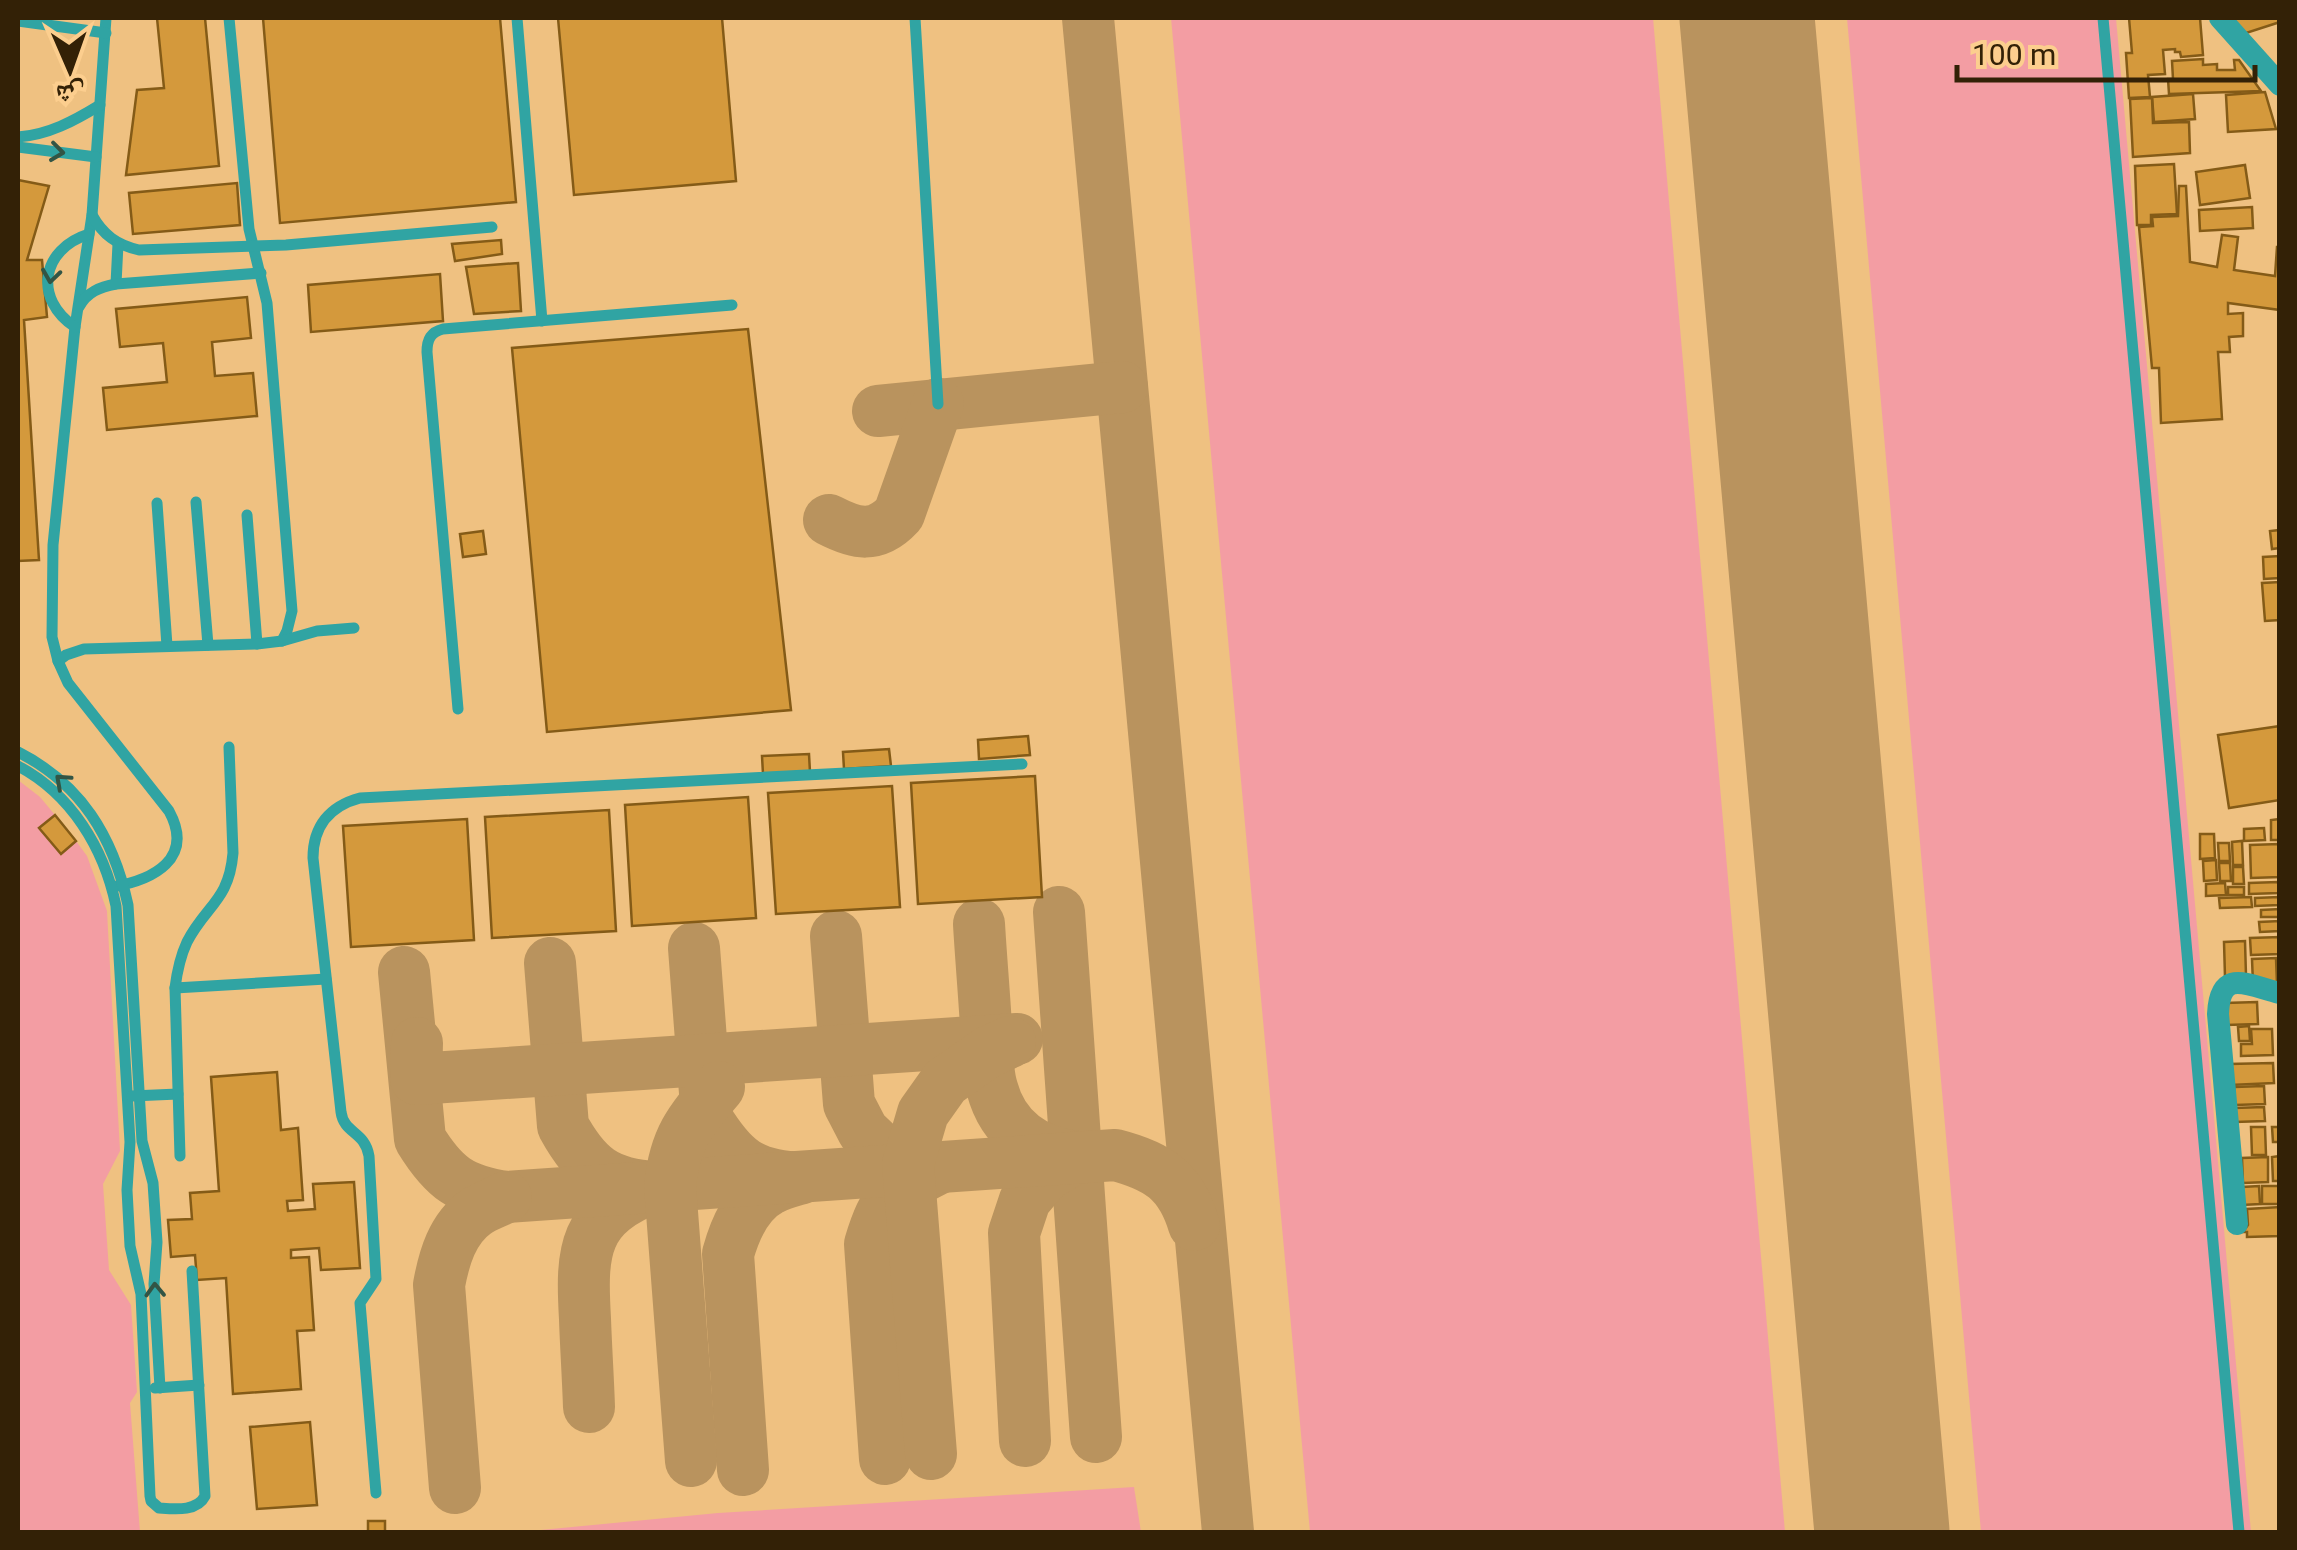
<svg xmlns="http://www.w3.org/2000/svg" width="2297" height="1550" font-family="Roboto,'Noto Naskh Arabic',sans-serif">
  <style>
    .green { fill: #f39da3 }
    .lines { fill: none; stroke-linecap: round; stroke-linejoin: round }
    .taxiway { stroke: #b9935e; stroke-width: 52 }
    .runway { stroke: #b9935e; stroke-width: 135 }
    .building { fill: #d4993c; stroke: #845b17; stroke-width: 2.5 }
    .service { stroke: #30a4a3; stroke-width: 11 }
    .minor { stroke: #30a4a3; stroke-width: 22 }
    .oneway { stroke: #325545 }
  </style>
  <rect width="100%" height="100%" fill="#efc181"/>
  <g class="green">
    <polygon points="1171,18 1653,18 1785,1532 1310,1532"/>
    <polygon points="1847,18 2116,18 2251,1532 1981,1532"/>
    <polygon points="18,780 40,797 55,815 39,828 61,854 76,841 87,856 107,911 120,1151 103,1184 109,1270 131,1305 137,1392 130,1403 140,1532 18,1532"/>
    <polygon points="1134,1487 1141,1532 520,1532 718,1513"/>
  </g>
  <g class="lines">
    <g class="taxiway">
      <polyline points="1088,18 1228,1532"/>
      <polyline points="878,411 1122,387"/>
      <path d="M 829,520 C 856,534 876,539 899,514 L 938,404"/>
      <polyline points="1059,912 1096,1437"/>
      <path d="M 979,924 C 981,958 984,992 986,1026 C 988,1046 986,1069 992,1088 C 1003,1130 1035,1152 1077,1157 L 1046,1175 L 1025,1200 L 1014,1233 L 1025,1441"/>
      <path d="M 836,936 L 849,1104 L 863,1131 L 885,1152 L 908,1164 L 939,1168 C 894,1191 885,1195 870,1244 L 885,1459"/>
      <path d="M 694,948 L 707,1119 C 733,1161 751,1176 802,1178 C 792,1181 780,1184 771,1189 C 746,1202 735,1229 728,1254 L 743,1470"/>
      <path d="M 550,963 L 563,1126 C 586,1168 606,1184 655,1187 C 583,1214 581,1250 585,1319 C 586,1348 588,1377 589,1407"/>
      <path d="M 404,972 L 420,1139 C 444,1178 461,1190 506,1197 L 1115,1155 C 1158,1166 1181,1181 1194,1225"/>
      <polyline points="417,1043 416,1079 1017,1039"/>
      <polyline points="931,1454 908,1164 923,1113 945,1082 988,1052 1010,1042"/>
      <path d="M 691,1461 L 670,1186 C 675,1139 689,1122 719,1087"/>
      <path d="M 455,1488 L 439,1285 C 444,1258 452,1229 476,1212 C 485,1206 497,1202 506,1197"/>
    </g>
    <polyline class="runway" points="1747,18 1882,1532"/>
  </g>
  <g class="building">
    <polygon points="157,18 205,18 219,166 126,175 137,90 164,88"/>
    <polygon points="263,18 500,18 516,202 280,223"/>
    <polygon points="558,18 722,18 736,181 574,195"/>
    <polygon points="2129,18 2200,18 2203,55 2181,57 2180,52 2175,52 2175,49 2163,50 2165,74 2148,75 2150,97 2129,98 2126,53 2132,53"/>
    <polygon points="2234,18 2280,18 2280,22 2240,35"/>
    <polygon points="2203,59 2203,65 2217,64 2217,70 2235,70 2234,60 2239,60 2261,91 2169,94 2168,79 2173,79 2172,61"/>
    <polygon points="2265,92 2276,129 2228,132 2226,95"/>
    <polygon points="2193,94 2195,119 2154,122 2152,97"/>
    <polygon points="2152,98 2153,123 2189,122 2190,153 2133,157 2130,99"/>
    <polygon points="2174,164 2177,214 2151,215 2151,225 2137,225 2135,166"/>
    <polygon points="2245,165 2250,198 2200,205 2196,172"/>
    <polygon points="18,180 49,186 27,260 42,260 47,317 24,320 39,560 18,561"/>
    <polygon points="237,183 240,225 133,234 129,193"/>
    <polygon points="2179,186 2186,186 2190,262 2217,267 2222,235 2238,237 2234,270 2275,276 2277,247 2280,247 2280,310 2228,303 2228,314 2243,313 2243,336 2229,337 2230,352 2218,352 2222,419 2161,423 2159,368 2152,368 2139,227 2153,226 2152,217 2178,216"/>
    <polygon points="2252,207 2253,228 2200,231 2199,210"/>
    <polygon points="501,240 502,254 455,261 452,244"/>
    <polygon points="518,263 521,311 474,314 466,267"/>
    <polygon points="440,274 443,321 311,332 308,285"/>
    <polygon points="247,297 251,338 212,342 215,376 253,373 257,416 107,430 103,388 167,382 163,343 120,347 116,309"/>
    <polygon points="748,329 791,710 547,732 512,348"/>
    <polygon points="2280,530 2280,548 2272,549 2270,531"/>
    <polygon points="483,531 486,554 463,557 460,534"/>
    <polygon points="2280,556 2280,578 2264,579 2263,557"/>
    <polygon points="2280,582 2280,620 2265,621 2262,583"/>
    <polygon points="2280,726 2280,800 2229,808 2218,735"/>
    <polygon points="1028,736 1030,755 979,759 978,740"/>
    <polygon points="889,749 891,766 844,769 843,752"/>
    <polygon points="809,754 810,772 763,774 762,756"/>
    <polygon points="1035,776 1042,897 918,904 911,783"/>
    <polygon points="892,786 900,907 776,914 768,793"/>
    <polygon points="748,797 756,918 632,926 625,805"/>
    <polygon points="609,810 616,931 492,938 485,817"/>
    <polygon points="55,815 76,841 61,854 39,828"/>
    <polygon points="467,819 474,940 351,947 343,826"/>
    <polygon points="2280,819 2280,840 2271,840 2271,820"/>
    <polygon points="2264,828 2265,840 2244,841 2244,829"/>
    <polygon points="2200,834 2214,834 2215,858 2200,859"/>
    <polygon points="2242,841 2243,865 2233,865 2232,842"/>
    <polygon points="2218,843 2229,843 2230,861 2219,861"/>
    <polygon points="2279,844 2280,877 2251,878 2250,845"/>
    <polygon points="2216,860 2217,880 2204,881 2203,861"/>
    <polygon points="2219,863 2230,863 2231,881 2220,881"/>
    <polygon points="2233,867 2243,867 2244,884 2233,884"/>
    <polygon points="2278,882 2279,893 2249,894 2249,883"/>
    <polygon points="2225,883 2226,895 2206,896 2206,884"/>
    <rect x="2228" y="887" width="16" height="8"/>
    <polygon points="2251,897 2252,907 2220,908 2219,898"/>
    <polygon points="2279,897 2279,905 2255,906 2255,898"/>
    <polygon points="2280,909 2280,917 2261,917 2261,910"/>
    <polygon points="2280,921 2280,931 2260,932 2259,922"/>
    <polygon points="2280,937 2280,954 2251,955 2250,938"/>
    <polygon points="2245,941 2246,976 2225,977 2224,942"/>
    <polygon points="2276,958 2277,984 2253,984 2252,959"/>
    <polygon points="2257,1002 2258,1024 2226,1025 2225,1003"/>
    <polygon points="2249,1026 2250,1041 2239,1041 2238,1027"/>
    <polygon points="2251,1029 2272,1029 2273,1055 2241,1056 2241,1044 2252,1044"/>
    <polygon points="2273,1063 2274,1083 2230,1085 2229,1064"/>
    <polygon points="277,1072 281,1130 298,1128 303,1200 287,1201 288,1211 315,1209 313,1184 354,1182 360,1268 321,1270 319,1248 291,1250 291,1258 309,1257 314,1330 297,1331 301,1389 233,1394 226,1278 197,1280 195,1255 171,1257 168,1220 192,1219 190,1193 219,1191 211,1077"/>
    <polygon points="2264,1086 2265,1104 2235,1105 2234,1087"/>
    <polygon points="2264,1107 2265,1121 2235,1122 2234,1108"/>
    <polygon points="2251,1127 2265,1127 2266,1155 2252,1155"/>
    <polygon points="2272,1127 2280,1127 2280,1142 2273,1142"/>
    <polygon points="2280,1156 2280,1181 2273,1181 2272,1157"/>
    <polygon points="2268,1157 2268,1182 2243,1183 2242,1158"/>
    <polygon points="2259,1186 2260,1204 2242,1205 2242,1187"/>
    <rect x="2262" y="1186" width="18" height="18"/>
    <polygon points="2280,1207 2280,1236 2247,1237 2247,1232 2243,1232 2248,1225 2247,1209"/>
    <polygon points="310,1422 317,1505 257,1509 250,1427"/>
    <rect x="368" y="1521" width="17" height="11"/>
  </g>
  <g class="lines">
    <g class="service">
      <path d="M 106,18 L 92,215 L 75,327 L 53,545 L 52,637 L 58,661 L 68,683 L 169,811 C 195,859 153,880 112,887"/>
      <polyline points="229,18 249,229 267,303 292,611 287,631 282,641"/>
      <polyline points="517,18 542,321"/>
      <polyline points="915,18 938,404"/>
      <polyline points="2103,18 2239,1532"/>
      <polyline points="18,21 106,33"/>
      <path d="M 18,137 C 48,135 74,121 100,105"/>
      <polyline points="18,147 96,157"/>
      <path d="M 92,215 C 103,235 117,245 139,250 L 286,245 L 492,227"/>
      <polyline points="116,284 118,244"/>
      <path d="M 79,307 C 87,292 100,287 116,284 L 261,273"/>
      <path d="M 75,327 C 33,299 41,249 89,234"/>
      <polyline points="196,502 208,645"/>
      <polyline points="157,503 167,646"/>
      <polyline points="247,515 257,644"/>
      <polyline points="58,661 66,655 84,649 257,644 282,641 317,631 354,628"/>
      <path d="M 458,709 L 427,352 C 427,339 431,332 443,329 L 732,305"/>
      <path d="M 18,752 C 81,784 113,836 128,905 L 142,1141 L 153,1183 L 157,1242 L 154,1284 L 160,1388"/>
      <path d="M 18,766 C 71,794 104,848 116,906 L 130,1142 L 127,1190 L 130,1246 L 141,1294 L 150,1496 L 151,1501 L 159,1508 C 174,1509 197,1512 205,1496 L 192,1271"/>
      <polyline points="175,988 326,979"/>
      <polyline points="132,1096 178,1094"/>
      <path d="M 180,1156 L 175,988 C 177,972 180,957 187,942 C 206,905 229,901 233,853 L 229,747"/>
      <polyline points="155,1388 199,1385"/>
      <path d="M 376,1493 L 360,1303 L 376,1279 L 369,1156 C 365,1131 344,1134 341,1112 L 313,858 C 313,826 330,806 360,798 L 1022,764"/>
    </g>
    <g class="minor">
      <polyline points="2220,18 2280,85"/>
      <path d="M 2237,1224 L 2218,1014 C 2220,967 2247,985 2280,993"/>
    </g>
  </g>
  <defs><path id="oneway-chevron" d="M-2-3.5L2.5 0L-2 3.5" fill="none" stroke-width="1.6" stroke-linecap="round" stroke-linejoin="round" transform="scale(2.5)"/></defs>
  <g class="oneway">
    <use href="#oneway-chevron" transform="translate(57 152) rotate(7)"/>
    <use href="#oneway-chevron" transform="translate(51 276) rotate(98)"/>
    <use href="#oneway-chevron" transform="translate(62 781) rotate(-138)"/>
    <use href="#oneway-chevron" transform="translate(155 1290) rotate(-92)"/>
  </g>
  <rect width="2297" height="1550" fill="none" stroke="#332106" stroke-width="40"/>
  <g transform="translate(70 70) rotate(178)" stroke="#fcce8e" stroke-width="8" paint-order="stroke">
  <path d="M0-8L18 38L0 25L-18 38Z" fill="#332106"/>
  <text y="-15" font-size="28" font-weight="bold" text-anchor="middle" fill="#332106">ش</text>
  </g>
  <path d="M1957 65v15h298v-15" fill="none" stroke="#332106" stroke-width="5"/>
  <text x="1972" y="65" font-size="30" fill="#332106" stroke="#fcce8e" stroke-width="8" paint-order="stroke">100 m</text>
</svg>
